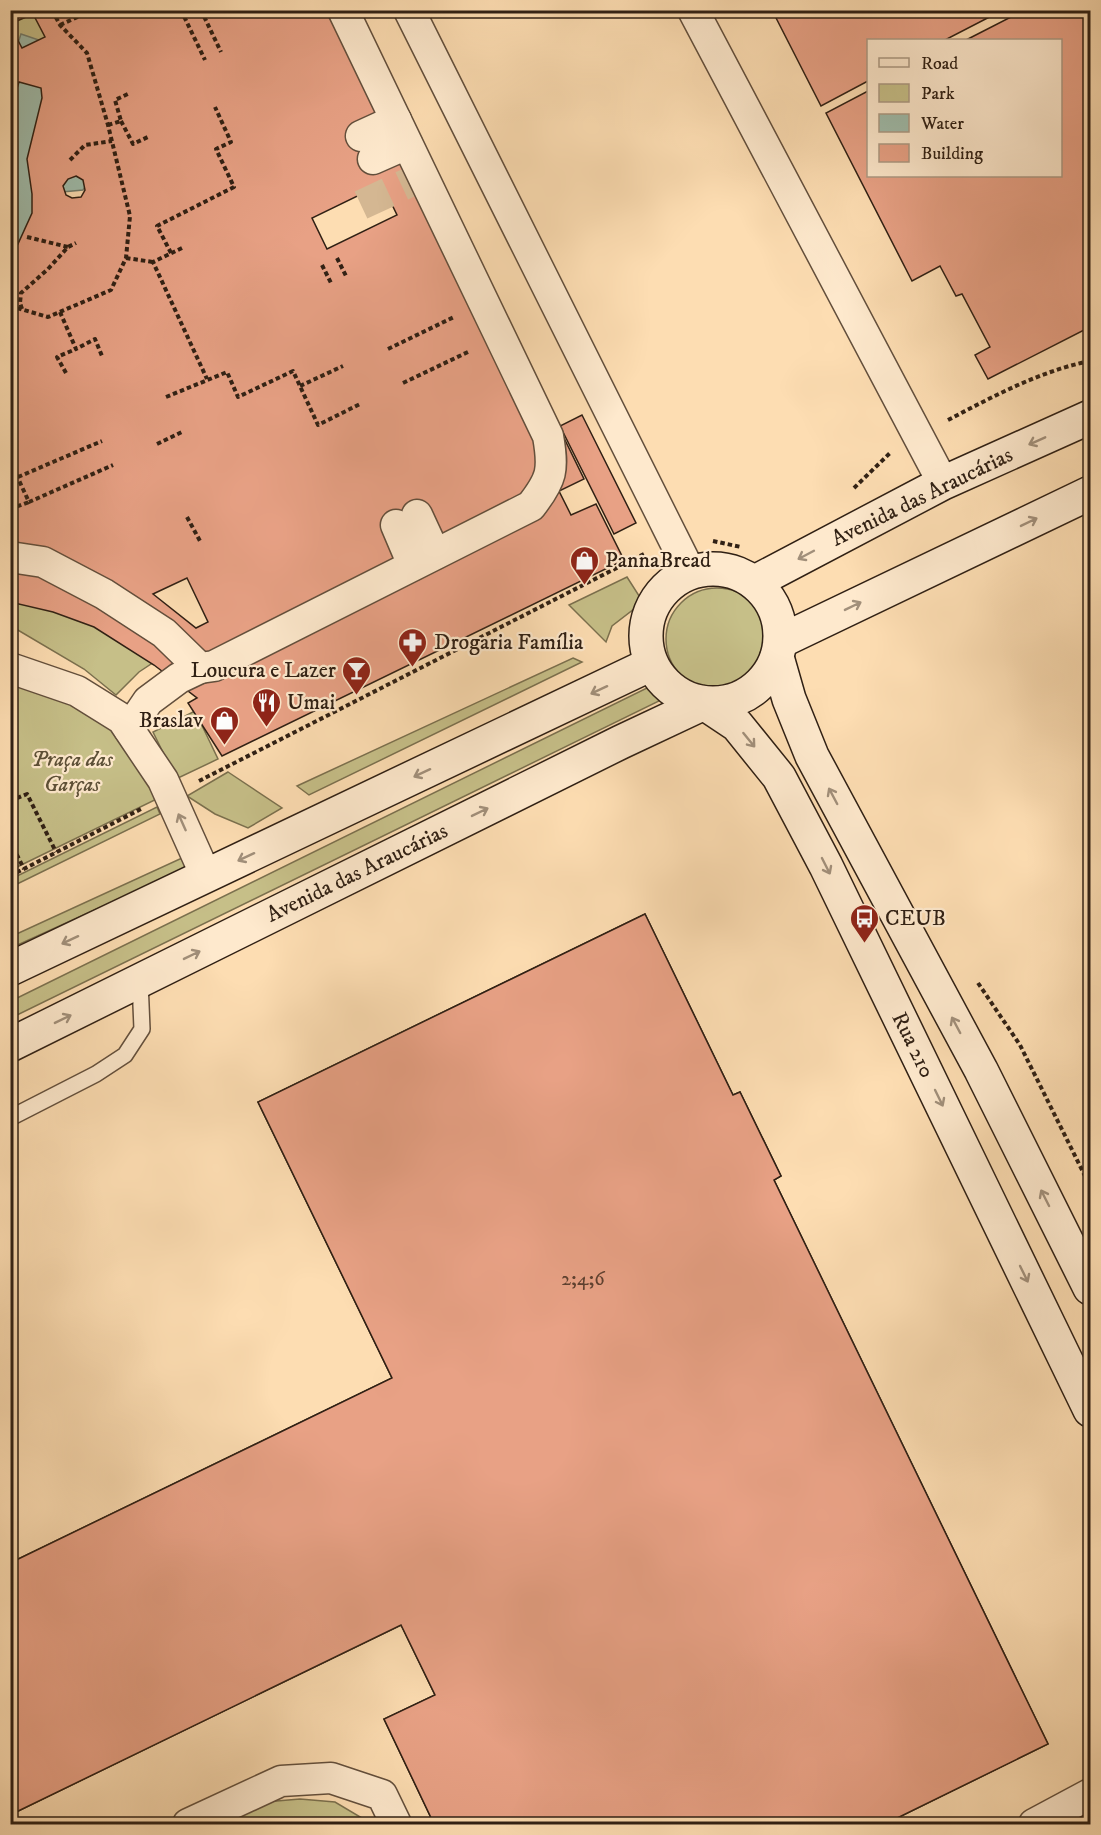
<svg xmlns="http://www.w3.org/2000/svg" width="1101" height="1835" font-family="'IM FELL DW Pica',serif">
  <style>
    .green { fill: #c6bf88; stroke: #7b704e; stroke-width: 1.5 }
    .water { fill: #9fbcab; stroke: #737e6f; stroke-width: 1.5 }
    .building { fill: #e8a185; stroke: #302014; stroke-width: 1.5; fill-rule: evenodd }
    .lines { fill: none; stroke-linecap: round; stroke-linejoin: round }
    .minor-tunnel { stroke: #d4b792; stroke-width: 30; stroke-dasharray: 30 15; stroke-linecap: butt }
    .service-casing { stroke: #634f3c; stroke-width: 18 }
    .minor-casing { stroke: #634f3c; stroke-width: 33 }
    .secondary-casing { stroke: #302014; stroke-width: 36 }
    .path { stroke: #302014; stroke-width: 4; stroke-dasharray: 4.5 3; stroke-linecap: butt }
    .service { stroke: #fee9cd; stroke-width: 15 }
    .minor { stroke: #fee9cd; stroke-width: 30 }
    .secondary { stroke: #fee9cd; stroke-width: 33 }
    .oneway { stroke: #a18f7a }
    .labels { text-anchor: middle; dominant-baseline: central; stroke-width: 4.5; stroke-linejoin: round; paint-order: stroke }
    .number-label { font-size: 20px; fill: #5e4030 }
    .street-label { font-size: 22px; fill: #302014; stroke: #fee9cd }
    .poi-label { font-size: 22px; fill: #302014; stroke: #fee9cd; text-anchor: start }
    .park-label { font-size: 22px; font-style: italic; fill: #5d5037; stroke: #fee9cd }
  </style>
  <rect width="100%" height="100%" fill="#fdddb2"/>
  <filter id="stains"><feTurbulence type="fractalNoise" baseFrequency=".00333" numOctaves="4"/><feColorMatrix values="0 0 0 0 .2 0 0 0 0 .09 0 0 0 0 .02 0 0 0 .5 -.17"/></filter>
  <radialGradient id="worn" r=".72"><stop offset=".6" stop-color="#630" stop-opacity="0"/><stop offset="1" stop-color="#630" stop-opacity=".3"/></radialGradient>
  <g class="green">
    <polygon points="11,11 45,11 80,54 11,67"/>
    <polygon points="11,567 166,654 139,672 116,695 84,669 11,626"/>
    <polygon points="627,577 643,602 612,626 606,642 569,605"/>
    <circle cx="717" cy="639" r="51"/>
    <polygon points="573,658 582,662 309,795 297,786"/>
    <polygon points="11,675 45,686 126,735 165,795 11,870"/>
    <polygon points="651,686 659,701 11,1018 11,1001"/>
    <polygon points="195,711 218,759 176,779 153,732"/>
    <polygon points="228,772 282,808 248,828 215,814 187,796"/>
    <polygon points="157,807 160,814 11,887 11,879"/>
    <polygon points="182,858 187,868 11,948 10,937"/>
    <polygon points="300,1799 335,1802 372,1824 219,1824 265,1802"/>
  </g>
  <polygon class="water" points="21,34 80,54 91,178 83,190 62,192 35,208 20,241 11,243 10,67"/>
  <g class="building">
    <path d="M 10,10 L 355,10 L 584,479 L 559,491 L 571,515 L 596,504 L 624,560 L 222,756 L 188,703 L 197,698 L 154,665 L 94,627 L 53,612 L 10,602 L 10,244 L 17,246 L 32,213 L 32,194 L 27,159 L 42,98 L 41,88 L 19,82 L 10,111 L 10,25 L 22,48 L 45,37 L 33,14 L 10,24 ZM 76,176 L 83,180 L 85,190 L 81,197 L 72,198 L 66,195 L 63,186 L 68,179 ZM 382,184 L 397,215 L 327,249 L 312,218 ZM 187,578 L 208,622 L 196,628 L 153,594 Z"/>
    <polygon points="772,10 1003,10 945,40 868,40 868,81 821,106"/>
    <polygon points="1010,10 1090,10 1090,327 988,379 975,355 990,347 962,294 956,296 940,266 912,281 826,113 868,91 868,176 1060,176 1060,40 966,40 1011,17 1007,12"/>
    <polygon points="582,415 636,523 614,534 560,426"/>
    <path d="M 645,914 L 733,1095 L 740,1092 L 781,1176 L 774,1180 L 1048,1744 L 885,1824 L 434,1824 L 384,1719 L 435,1695 L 401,1625 L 10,1815 L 10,1703 L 61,1679 L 39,1634 L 10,1648 L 10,1563 L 392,1378 L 258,1102 ZM 215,1524 L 243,1535 L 263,1578 L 257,1608 L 189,1639 L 162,1627 L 143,1587 L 151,1554 Z"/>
    <polygon points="645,914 733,1095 740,1092 781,1176 774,1180 1048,1744 885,1824 434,1824 384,1719 435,1695 401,1625 10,1815 10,1563 392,1378 258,1102"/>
  </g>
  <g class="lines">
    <polyline class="minor-tunnel" points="361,205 423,176"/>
    <defs>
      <polyline id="service" points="10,1118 96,1074 125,1055 142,1029 140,981"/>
      <g id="minor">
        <polyline points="409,10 690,572"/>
        <polyline points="693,10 943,483"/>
        <polyline points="361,136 396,120"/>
        <polyline points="373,159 407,144"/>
        <polyline points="417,515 435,554"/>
        <polyline points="396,525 413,565"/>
        <path d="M 10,557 L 43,562 L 104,594 L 164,633 L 200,668 L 214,666 L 531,506 C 552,479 554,470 548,436 L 343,10"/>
        <polyline points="10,668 77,691 122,719 163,780 206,876"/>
        <polyline points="129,729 148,701 179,678 200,668"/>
        <polyline points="188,1824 281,1781 331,1778 382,1795 396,1824"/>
        <polyline points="1034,1824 1090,1794"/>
      </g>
      <g id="secondary">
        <circle cx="713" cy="636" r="67"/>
        <polyline points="755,582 943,483 1090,417"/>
        <polyline points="781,641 1090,493"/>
        <polyline points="777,657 789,699 812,756 981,1070 1090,1288"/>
        <polyline points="10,969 651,664"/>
        <polyline points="10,1045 621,742 704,703 737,725 779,777 826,866 1090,1410"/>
      </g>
    </defs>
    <use href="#service" class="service-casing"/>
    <use href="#minor" class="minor-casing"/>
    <use href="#secondary" class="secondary-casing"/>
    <g class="path">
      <polyline points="181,10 205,60"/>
      <polyline points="201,10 221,52"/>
      <polyline points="60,25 93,10"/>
      <polyline points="121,121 133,144 150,136"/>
      <polyline points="108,125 121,121 115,100 130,93"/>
      <polyline points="70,160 85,145 112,141"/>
      <polyline points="27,237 68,247"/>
      <polyline points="182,248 153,262 207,379"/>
      <polyline points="171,253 157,226 234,187 216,149 231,142 215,107"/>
      <polyline points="126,258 153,262"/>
      <polyline points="337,258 347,278"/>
      <polyline points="322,265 332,285"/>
      <polyline points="10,306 48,317 111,290 126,258 130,216 108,125 87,53 60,25 52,10"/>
      <polyline points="22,309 20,303 21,293 48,269 68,247 76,243"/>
      <polyline points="60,312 76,349 95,339 102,356"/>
      <polyline points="388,349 454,317"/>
      <polyline points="66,373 57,357 76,349"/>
      <polyline points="403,383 470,351"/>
      <polyline points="300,386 343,366"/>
      <polyline points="166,397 227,372 238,397 293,371 318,425 360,404"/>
      <path d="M 948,420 C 994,396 1040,371 1090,361"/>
      <polyline points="157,444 182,432"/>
      <polyline points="10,461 29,502 113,465"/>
      <polyline points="18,477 102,441"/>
      <polyline points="854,488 890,453"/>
      <polyline points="10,509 29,502"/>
      <polyline points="187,517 200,541"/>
      <polyline points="713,541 741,547"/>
      <polyline points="199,781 644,554"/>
      <polyline points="10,801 27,794 56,852"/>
      <polyline points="10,841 24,869"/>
      <polyline points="10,876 141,809"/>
      <polyline points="978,983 1020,1045 1090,1186"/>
    </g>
    <use href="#service" class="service"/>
    <use href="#minor" class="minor"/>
    <use href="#secondary" class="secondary"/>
  </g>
  <defs><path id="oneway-shaft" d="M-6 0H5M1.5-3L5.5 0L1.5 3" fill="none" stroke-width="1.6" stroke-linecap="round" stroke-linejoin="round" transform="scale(1.5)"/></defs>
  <g class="oneway">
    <use href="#oneway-shaft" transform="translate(1037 441) rotate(156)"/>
    <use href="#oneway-shaft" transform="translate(1029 522) rotate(-26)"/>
    <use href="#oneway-shaft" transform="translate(806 555) rotate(152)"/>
    <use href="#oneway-shaft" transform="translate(853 606) rotate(-26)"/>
    <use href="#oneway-shaft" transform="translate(599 690) rotate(155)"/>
    <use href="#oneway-shaft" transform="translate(749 740) rotate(51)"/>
    <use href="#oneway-shaft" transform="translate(422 773) rotate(155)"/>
    <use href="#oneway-shaft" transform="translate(833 796) rotate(-118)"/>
    <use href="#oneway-shaft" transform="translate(480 812) rotate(-26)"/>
    <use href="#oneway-shaft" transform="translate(182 822) rotate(-114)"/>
    <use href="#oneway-shaft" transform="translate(246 857) rotate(155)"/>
    <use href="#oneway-shaft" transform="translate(826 866) rotate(63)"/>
    <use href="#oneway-shaft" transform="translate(70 940) rotate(155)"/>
    <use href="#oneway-shaft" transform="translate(192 955) rotate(-26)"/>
    <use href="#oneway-shaft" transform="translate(63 1019) rotate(-26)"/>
    <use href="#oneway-shaft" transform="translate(956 1025) rotate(-118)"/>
    <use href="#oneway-shaft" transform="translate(939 1098) rotate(64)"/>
    <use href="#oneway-shaft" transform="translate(1045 1198) rotate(-117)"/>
    <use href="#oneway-shaft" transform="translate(1024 1274) rotate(64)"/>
  </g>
  <defs>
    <symbol id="shop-pin" viewBox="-11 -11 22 30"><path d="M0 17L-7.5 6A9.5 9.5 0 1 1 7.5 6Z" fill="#8f2418" stroke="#fee9cd"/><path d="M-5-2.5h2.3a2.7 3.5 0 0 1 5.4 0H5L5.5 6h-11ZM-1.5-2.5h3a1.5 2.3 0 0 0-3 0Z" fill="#fff"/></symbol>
    <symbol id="pharmacy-pin" viewBox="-11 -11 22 30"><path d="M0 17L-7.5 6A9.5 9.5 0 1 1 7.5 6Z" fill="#8f2418" stroke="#fee9cd"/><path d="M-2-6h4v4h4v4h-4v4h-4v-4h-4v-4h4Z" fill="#fff"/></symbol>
    <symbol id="bar-pin" viewBox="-11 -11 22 30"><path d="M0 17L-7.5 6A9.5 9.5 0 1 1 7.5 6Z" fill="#8f2418" stroke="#fee9cd"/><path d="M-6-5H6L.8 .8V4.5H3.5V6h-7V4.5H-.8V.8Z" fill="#fff"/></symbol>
    <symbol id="restaurant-pin" viewBox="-11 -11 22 30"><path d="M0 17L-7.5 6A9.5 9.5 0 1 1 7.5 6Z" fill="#8f2418" stroke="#fee9cd"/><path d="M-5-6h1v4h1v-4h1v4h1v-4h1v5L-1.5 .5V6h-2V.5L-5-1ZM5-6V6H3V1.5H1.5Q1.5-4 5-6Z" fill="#fff"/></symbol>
    <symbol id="bus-pin" viewBox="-11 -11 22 30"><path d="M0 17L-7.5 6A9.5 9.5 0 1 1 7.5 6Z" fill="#8f2418" stroke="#fee9cd"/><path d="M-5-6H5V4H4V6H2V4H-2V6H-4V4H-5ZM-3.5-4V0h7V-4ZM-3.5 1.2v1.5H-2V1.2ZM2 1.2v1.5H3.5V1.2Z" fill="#fff"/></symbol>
  </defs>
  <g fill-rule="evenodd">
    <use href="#shop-pin" x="568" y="544" width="33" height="45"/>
    <use href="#pharmacy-pin" x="396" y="626" width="33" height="45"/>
    <use href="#bar-pin" x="340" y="654" width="33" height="45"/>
    <use href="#restaurant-pin" x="250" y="686" width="33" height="45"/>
    <use href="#shop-pin" x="208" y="704" width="33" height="45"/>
    <use href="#bus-pin" x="848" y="902" width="33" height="45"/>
  </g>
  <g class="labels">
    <g class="number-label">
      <text x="583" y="1279">2;4;6</text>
    </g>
    <g class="street-label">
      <text transform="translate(922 497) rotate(-26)">Avenida das Araucárias</text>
      <text transform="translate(357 873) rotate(-26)">Avenida das Araucárias</text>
      <text transform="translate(913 1045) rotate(64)">Rua 210</text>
    </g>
    <g class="poi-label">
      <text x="605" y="560">PannaBread</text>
      <text x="434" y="642">Drogaria Família</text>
      <text x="336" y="670" text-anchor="end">Loucura e Lazer</text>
      <text x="287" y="702">Umai</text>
      <text x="203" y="720" text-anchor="end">Braslav</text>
      <text x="885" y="918">CEUB</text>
    </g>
    <g class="park-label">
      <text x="72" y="759">Praça das<tspan x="72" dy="25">Garças</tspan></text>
    </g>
  </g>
  <rect width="1101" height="1835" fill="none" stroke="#fdddb2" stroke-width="36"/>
  <rect x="12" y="12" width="1077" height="1811" fill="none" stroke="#302014" stroke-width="3"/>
  <rect x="18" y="18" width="1065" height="1799" fill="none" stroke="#302014" stroke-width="1.5"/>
  <rect x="867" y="39" width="195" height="138" fill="#fee9cd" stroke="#ac9983" stroke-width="1.5"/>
  <rect x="879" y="58" width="30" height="9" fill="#fee9cd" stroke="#ac9983" stroke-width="1.5"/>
  <text x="921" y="69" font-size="18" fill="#302014">Road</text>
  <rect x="879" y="84" width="30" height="18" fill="#c6bf88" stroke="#ac9983" stroke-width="1.5"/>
  <text x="921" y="99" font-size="18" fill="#302014">Park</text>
  <rect x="879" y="114" width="30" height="18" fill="#9fbcab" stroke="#ac9983" stroke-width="1.5"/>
  <text x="921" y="129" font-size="18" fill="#302014">Water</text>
  <rect x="879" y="144" width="30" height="18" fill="#e8a185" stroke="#ac9983" stroke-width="1.5"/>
  <text x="921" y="159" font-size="18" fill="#302014">Building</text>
  <rect width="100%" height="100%" filter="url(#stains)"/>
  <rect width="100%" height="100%" fill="url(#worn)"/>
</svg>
